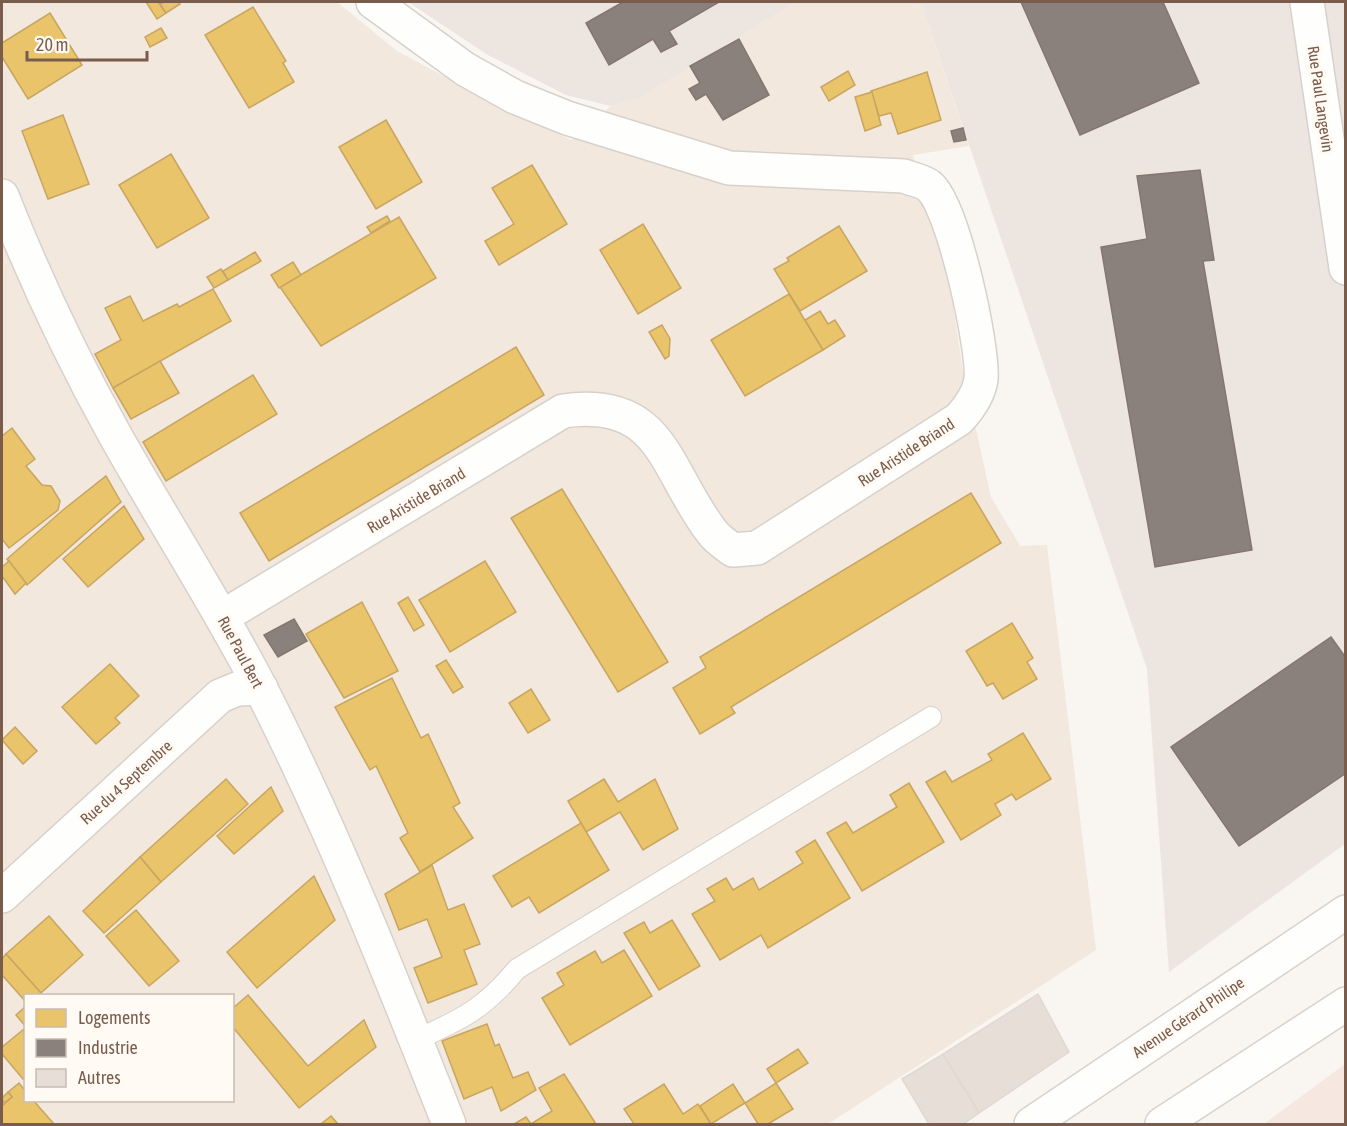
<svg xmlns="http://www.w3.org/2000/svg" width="1347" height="1126" font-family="'Asap Condensed',sans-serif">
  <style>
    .residential { fill: #f2e8de; fill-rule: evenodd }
    .commercial { fill: #f6e8e1 }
    .industrial { fill: #ede5e0 }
    .homes { fill: #e9c46a; stroke: #c8a561; stroke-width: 1.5 }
    .industry { fill: #8a817c; stroke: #85766e; stroke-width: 1.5 }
    .building { fill: #e6ded7; stroke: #e2d8d2; stroke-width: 1.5 }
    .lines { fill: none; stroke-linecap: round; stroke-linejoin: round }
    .service-casing { stroke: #d7d1cb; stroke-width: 22 }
    .minor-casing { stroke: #d7d1cb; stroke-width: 36 }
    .secondary-casing { stroke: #d9d2cb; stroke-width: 36 }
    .service { stroke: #fefefd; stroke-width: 20 }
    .minor { stroke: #fefefd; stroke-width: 33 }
    .secondary { stroke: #fefefd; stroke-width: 33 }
    .labels { text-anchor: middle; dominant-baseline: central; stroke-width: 6; stroke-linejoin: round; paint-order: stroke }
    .street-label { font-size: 16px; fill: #7a5c4d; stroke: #fffaf3 }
  </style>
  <rect width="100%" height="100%" fill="#f9f5f0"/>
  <path class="residential" d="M 2,2 L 337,2 L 397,51 L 492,102 L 571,140 L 611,106 L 640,98 L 796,2 L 898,2 L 922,6 L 969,146 L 913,155 L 950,283 L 962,366 L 991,497 L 1020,546 L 1047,545 L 1096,950 L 828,1124 L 2,1124 ZM 26,996 L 232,996 L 232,1100 L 26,1100 Z"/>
  <polygon class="commercial" points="1345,1064 1345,1124 1264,1124"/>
  <g class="industrial">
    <polygon points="408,2 796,2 640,98 611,106 566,95 488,55"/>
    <polygon points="898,2 1345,2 1345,844 1169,972 1147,669 922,6"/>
  </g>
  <g class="homes">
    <polygon points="146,2 158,2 166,13 157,19"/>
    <polygon points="164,2 178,2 180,4 166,13 160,4"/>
    <polygon points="253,7 286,61 283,63 294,82 249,108 205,35"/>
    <polygon points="50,13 82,65 28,99 2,57 2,43"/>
    <polygon points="161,28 167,38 150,47 145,37"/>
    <polygon points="848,71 855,85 829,101 821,87"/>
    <polygon points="927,72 941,120 898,134 891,113 879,116 871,91"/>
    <polygon points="872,92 881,125 865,131 855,97"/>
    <polygon points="63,115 89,184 48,199 22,131"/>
    <polygon points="386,120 422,182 376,209 339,147"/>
    <polygon points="171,154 209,218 157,248 119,185"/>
    <polygon points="532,165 567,224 499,265 485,241 514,224 492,188"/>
    <polygon points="387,216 390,221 371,233 367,227"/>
    <polygon points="399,217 436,278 321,346 280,287"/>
    <polygon points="643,224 681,288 638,314 600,250"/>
    <polygon points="839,226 867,271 800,311 774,269 789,261 787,258"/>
    <polygon points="255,252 261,261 228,280 223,271"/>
    <polygon points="293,262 301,275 279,288 271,275"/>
    <polygon points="221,269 228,280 214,288 207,277"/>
    <polygon points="213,289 231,321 113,388 95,354 121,340 105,308 130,296 143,321 177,304 179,307"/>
    <polygon points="789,294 823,350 745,396 711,340"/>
    <polygon points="820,311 828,324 835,320 845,336 823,350 805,320"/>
    <polygon points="662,325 670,339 669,356 665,359 649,332"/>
    <polygon points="516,347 544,395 269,561 240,513"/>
    <polygon points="160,361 179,393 131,419 113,388"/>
    <polygon points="253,375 277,414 166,481 143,442"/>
    <polygon points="12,428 35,459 26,466 42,485 51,486 60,501 58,510 9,548 2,539 2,436"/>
    <polygon points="106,476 121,502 27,585 7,559 63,510"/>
    <polygon points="562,489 668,662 618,692 511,518"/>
    <polygon points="971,493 1001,543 731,707 735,713 700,734 673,688 706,668 700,657"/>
    <polygon points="124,506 144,539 88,587 63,559"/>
    <polygon points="9,561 26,583 15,594 2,576 2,567"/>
    <polygon points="485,561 516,612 450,652 419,600"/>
    <polygon points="408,597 424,625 414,631 398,603"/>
    <polygon points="362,602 398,671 344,698 306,634"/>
    <polygon points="1012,623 1033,658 1027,662 1037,679 1003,699 993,683 987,686 966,651"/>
    <polygon points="446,660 463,687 453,693 436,666"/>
    <polygon points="110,664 139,696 115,718 120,723 96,744 62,707"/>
    <polygon points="392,678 421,738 428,734 460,803 453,807 473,838 420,872 400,838 408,833 376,766 370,770 335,707"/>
    <polygon points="531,689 550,720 528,733 509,703"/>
    <polygon points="15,727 37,751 23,764 2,740"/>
    <polygon points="1023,733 1051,779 1016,800 1012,794 995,804 1001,815 961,840 926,782 945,771 952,782 992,760 988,754"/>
    <polygon points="226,779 248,804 161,882 140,857"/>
    <polygon points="604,779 618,802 655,779 678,829 643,850 620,812 586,832 568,801"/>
    <polygon points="909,783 944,842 862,891 827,833 846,822 853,833 897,807 890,795"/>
    <polygon points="271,787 283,811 234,854 217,836"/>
    <polygon points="581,823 609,870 539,913 529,897 512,907 493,876"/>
    <polygon points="815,840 850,898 768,948 761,935 720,960 692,914 715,901 707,889 726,878 733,890 753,878 759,890 803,863 796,852"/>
    <polygon points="140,857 161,882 104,933 83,911"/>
    <polygon points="432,865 448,910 464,904 480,944 464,950 477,984 428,1003 414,968 442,957 427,919 399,930 385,894"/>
    <polygon points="314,876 335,920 257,988 227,952"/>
    <polygon points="136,910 179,961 149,986 106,936"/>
    <polygon points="49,916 83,955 41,993 6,954"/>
    <polygon points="672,920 700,966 659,990 624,933 644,922 650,933"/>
    <polygon points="624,950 652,996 570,1045 542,998 564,985 557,973 595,951 602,963"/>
    <polygon points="6,954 41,993 38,996 26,996 26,1002 2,975 2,959"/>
    <polygon points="248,995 308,1066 364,1020 376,1047 299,1108 232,1026 232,1009"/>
    <polygon points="26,1006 26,1027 16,1015"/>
    <polygon points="487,1024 495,1046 499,1044 513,1078 528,1072 536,1090 501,1111 492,1087 464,1099 442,1041"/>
    <polygon points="24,1029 26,1077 23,1079 2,1054 2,1047"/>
    <polygon points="798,1049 808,1063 776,1083 767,1069"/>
    <polygon points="564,1074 596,1124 514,1124 526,1117 531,1124 552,1111 539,1088"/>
    <polygon points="19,1083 26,1092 26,1100 33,1100 54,1124 2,1124 2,1106 12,1097 8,1092"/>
    <polygon points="776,1083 793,1109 768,1124 758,1124 745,1103"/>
    <polygon points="664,1084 683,1114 698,1104 711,1124 634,1124 624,1109"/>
    <polygon points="733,1084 745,1103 711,1124 700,1106"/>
    <polygon points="8,1092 12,1097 4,1103 2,1098"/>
    <polygon points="331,1116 338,1124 321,1124"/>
  </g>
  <g class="industry">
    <polygon points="623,2 719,2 669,31 677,44 661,52 653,39 609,65 586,23"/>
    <polygon points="1021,2 1163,2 1199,83 1080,135"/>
    <polygon points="739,39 769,95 723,120 706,94 696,100 689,89 700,83 690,66"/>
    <polygon points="963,128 966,140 954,142 951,131"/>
    <polygon points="1200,170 1214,260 1203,261 1252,550 1155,567 1101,247 1147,239 1137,176"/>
    <polygon points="294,619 307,641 278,657 264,635"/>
    <polygon points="1331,637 1346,658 1346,773 1239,846 1171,747"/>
  </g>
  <g class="building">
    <polygon points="1038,994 1069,1052 979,1113 943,1054"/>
    <polygon points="943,1054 979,1113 963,1124 929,1124 902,1079"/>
  </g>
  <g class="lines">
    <defs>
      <path id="service" d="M 416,1040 C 462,1019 484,1009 517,969 L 931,717"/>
      <g id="minor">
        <polyline points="1307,2 1346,268"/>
        <path d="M 2,196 C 34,277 72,358 115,435 C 162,519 215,600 260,687 C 332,828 391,977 449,1124"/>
        <path d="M 222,617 L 563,411 C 664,397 664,470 712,532 C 717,539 726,545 733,550 L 757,548 L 959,419 C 969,408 979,394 981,379 C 984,349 953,204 929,186 C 923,181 911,179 904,176 L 729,168 L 567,118 L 515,97 L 465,69 L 373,2"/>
        <polyline points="2,896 220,696 237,689 261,688"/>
      </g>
      <g id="secondary">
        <polyline points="1031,1124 1346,912"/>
        <polyline points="1162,1124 1346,1004"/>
      </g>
    </defs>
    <use href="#service" class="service-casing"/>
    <use href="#minor" class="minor-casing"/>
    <use href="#secondary" class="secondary-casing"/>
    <use href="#service" class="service"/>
    <use href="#minor" class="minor"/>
    <use href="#secondary" class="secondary"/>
  </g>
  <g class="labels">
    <g class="street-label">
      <text transform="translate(1321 99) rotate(82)">Rue Paul Langevin</text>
      <text transform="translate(906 452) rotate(-33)">Rue Aristide Briand</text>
      <text transform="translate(416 500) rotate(-31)">Rue Aristide Briand</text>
      <text transform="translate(241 652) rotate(62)">Rue Paul Bert</text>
      <text transform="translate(126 782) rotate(-42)">Rue du 4 Septembre</text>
      <text transform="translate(1188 1017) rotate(-34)">Avenue Gérard Philipe</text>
    </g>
  </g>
  <rect width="1347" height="1126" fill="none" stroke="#7a5c4d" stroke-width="6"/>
  <rect x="24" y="994" width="210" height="108" fill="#fffaf3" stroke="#cabbb1" stroke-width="1.5"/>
  <rect x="36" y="1009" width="30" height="18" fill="#e9c46a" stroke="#cabbb1" stroke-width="1.5"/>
  <text x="78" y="1024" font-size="18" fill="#7a5c4d">Logements</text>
  <rect x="36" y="1039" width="30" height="18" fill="#8a817c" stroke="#cabbb1" stroke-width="1.5"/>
  <text x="78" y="1054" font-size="18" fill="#7a5c4d">Industrie</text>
  <rect x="36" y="1069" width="30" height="18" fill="#e6ded7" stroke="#cabbb1" stroke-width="1.5"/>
  <text x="78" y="1084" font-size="18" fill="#7a5c4d">Autres</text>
  <path d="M27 51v9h120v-9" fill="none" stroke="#7a5c4d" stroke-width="3"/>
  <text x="36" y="51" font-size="18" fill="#7a5c4d" stroke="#fffaf3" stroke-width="4.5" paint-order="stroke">20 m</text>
</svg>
